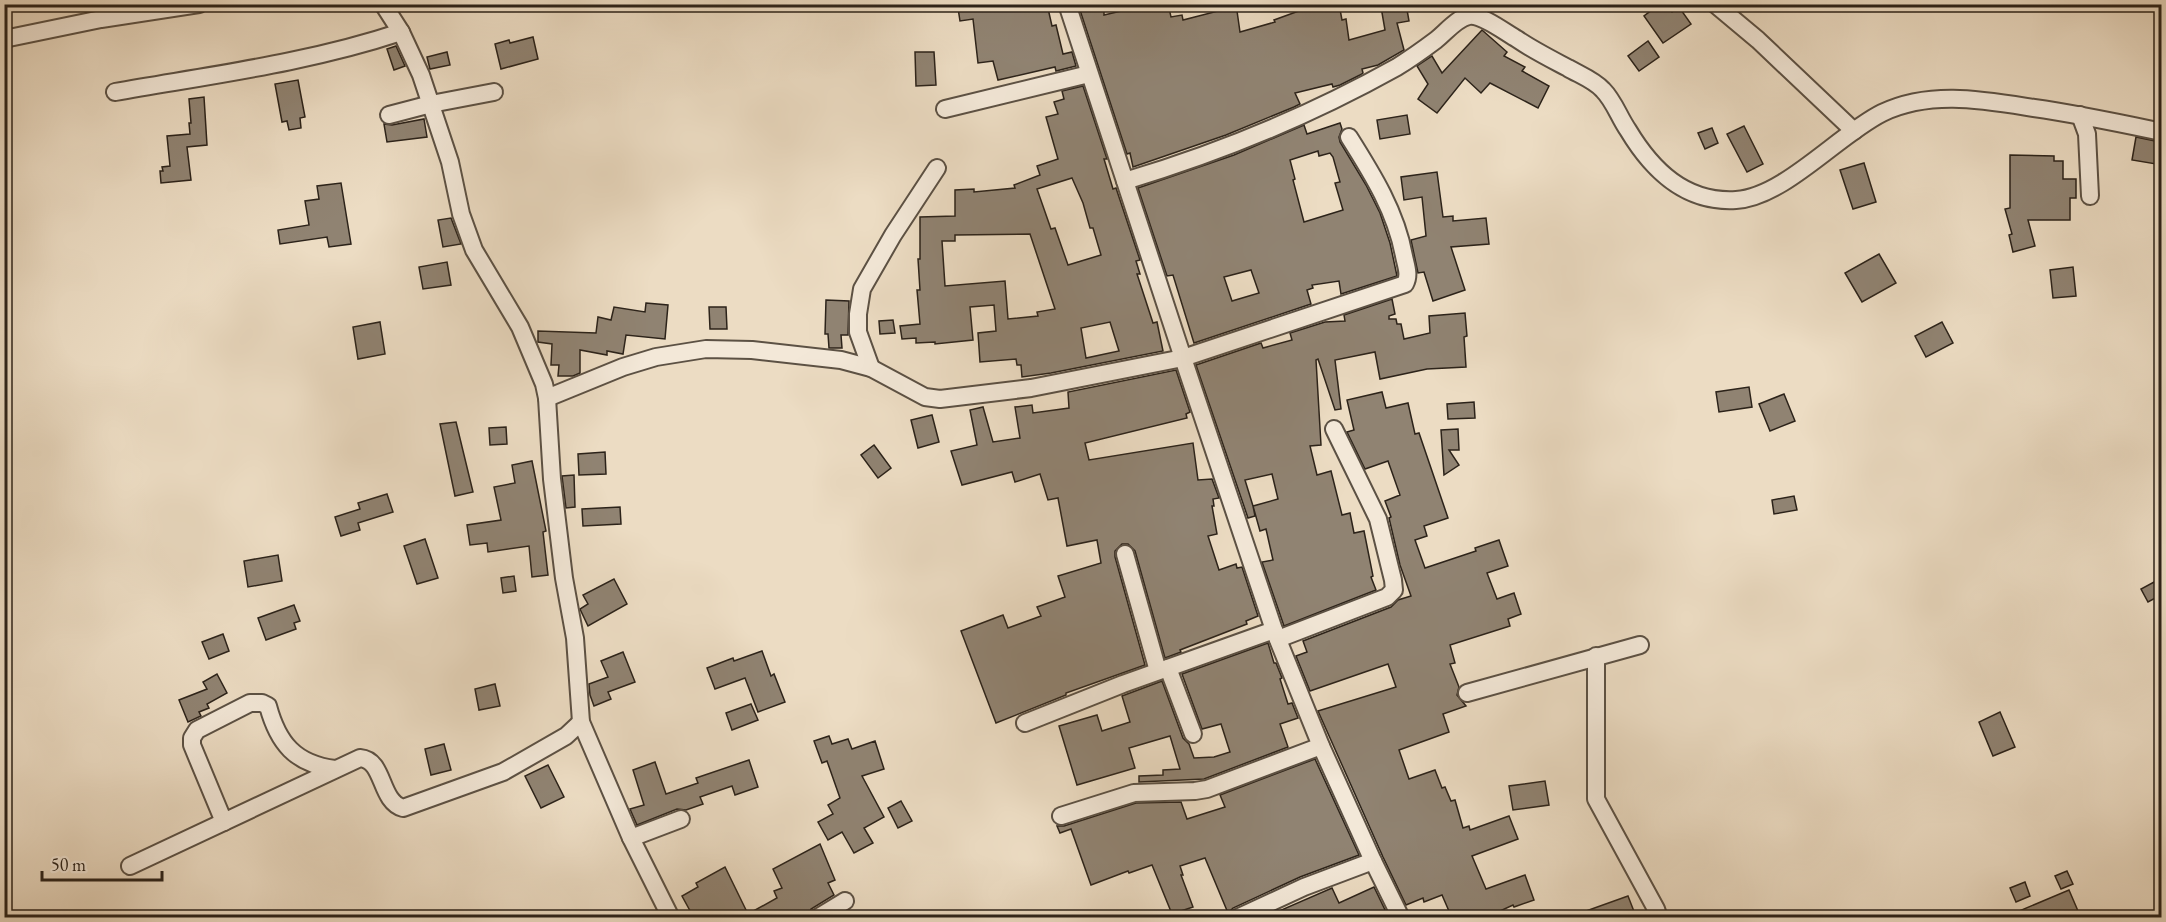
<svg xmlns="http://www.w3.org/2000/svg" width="2166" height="922" font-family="'EB Garamond',serif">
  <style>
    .building { fill: #908372; stroke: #2c231a; stroke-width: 1.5; fill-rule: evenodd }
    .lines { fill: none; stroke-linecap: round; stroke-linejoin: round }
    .minor-casing { stroke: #5c5144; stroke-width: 20 }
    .minor { stroke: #f3e8d8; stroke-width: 16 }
  </style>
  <rect width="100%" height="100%" fill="#ecdcc3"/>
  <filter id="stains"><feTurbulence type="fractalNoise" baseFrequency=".00333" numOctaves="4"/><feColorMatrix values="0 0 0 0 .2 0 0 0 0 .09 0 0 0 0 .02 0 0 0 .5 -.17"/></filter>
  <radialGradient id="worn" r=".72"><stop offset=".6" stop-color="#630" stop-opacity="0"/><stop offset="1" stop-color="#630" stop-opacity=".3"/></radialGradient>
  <g class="building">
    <polygon points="980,4 1047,4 1052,26 1056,25 1063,54 1072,52 1076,66 1056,71 1055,67 998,80 993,61 978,63 973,19 960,21 958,8"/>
    <polygon points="1078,4 1104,4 1104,15 1130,9 1129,4 1168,4 1171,17 1182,15 1183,20 1222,10 1221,4 1236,4 1240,32 1275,22 1274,20 1318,4 1339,4 1342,20 1346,19 1349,40 1385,30 1381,7 1386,7 1386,4 1406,4 1409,21 1397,23 1404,50 1378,65 1362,69 1363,73 1360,75 1340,85 1333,87 1332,84 1295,93 1300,104 1294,107 1226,135 1133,167 1130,153 1127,154"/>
    <polygon points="1660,4 1667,4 1672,12 1679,7 1691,24 1663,43 1644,16"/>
    <polygon points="1482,30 1507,52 1504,56 1525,67 1522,71 1549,86 1538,108 1490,83 1481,93 1465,78 1437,113 1418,99 1428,84 1417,66 1432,56 1442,73"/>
    <polygon points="533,37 538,59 501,69 495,44 509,40 510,43"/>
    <polygon points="1648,41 1659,57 1639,71 1628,56"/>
    <polygon points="396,46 405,66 394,70 387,49"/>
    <polygon points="447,52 450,65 430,69 427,57"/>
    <polygon points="915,52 934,52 936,85 916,86"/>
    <polygon points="298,80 305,117 300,118 301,128 289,130 287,121 282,122 275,84"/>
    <path d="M 1083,86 L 1107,159 L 1104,159 L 1113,189 L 1116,188 L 1140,260 L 1136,261 L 1140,274 L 1137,274 L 1153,323 L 1157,322 L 1163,351 L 1051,373 L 1022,377 L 1021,365 L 1017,365 L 1016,359 L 980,362 L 978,333 L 996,331 L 994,305 L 970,307 L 973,340 L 935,344 L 935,342 L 916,343 L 916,338 L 902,339 L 900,326 L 920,324 L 917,290 L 920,290 L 918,259 L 920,259 L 920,217 L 955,216 L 955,190 L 974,189 L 974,192 L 1015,188 L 1014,185 L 1040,175 L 1037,166 L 1058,159 L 1046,117 L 1058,114 L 1054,102 L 1064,99 L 1062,91 ZM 1072,178 L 1083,203 L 1090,228 L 1093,228 L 1101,255 L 1068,265 L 1055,228 L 1051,229 L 1037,189 ZM 1030,234 L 1055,309 L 1037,312 L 1038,316 L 1008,319 L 1005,281 L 945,286 L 942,241 L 955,241 L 955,235 ZM 1110,322 L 1119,351 L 1086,358 L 1081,328 Z"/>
    <polygon points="204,97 207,145 187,147 191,180 161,183 160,171 163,171 162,167 170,166 167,136 190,134 189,123 191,123 189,99"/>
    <polygon points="1407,115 1410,134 1380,139 1377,120"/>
    <polygon points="424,119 427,137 387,142 384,124 392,125"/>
    <path d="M 1340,123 L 1342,129 L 1339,137 L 1340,142 L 1366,185 L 1380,213 L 1390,243 L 1397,276 L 1341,294 L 1339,281 L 1312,285 L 1313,288 L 1307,290 L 1311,304 L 1194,343 L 1173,275 L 1167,276 L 1138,188 L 1234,155 L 1304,125 L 1307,134 ZM 1318,151 L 1319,156 L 1330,153 L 1333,157 L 1340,182 L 1335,183 L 1343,210 L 1304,222 L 1293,180 L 1295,179 L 1290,160 ZM 1251,270 L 1259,293 L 1232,301 L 1224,277 Z"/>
    <polygon points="1744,126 1763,164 1747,172 1727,134"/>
    <polygon points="1712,128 1718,143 1705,149 1698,133"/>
    <polygon points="2136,137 2160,142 2156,164 2132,160"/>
    <polygon points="2010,155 2054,156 2054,161 2063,161 2063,179 2076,179 2076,198 2070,198 2070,220 2028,220 2035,246 2013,252 2009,235 2012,234 2005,209 2010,208"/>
    <polygon points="1864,163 1876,202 1853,209 1840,170"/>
    <polygon points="1437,172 1443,217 1453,216 1453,221 1486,218 1489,244 1451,247 1465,290 1433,301 1424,272 1418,273 1411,240 1426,236 1422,197 1404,200 1401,177"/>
    <polygon points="341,183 351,244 329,247 327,237 280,244 278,230 309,225 305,201 319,199 317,186"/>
    <polygon points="451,218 461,244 443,247 438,220"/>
    <polygon points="1879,254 1896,283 1862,302 1845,273"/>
    <polygon points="447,262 451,285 423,289 419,267"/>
    <polygon points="2073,267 2076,296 2053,298 2050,270"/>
    <path d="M 1392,299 L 1395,314 L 1389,316 L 1389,319 L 1396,319 L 1397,324 L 1401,324 L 1404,339 L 1430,333 L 1429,316 L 1465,313 L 1467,336 L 1464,337 L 1466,367 L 1427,369 L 1380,379 L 1375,352 L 1335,360 L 1341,409 L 1335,410 L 1318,359 L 1316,360 L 1321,445 L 1310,446 L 1317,475 L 1331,471 L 1342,515 L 1350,513 L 1354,533 L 1364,531 L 1373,576 L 1371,577 L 1376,590 L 1284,626 L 1262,562 L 1273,560 L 1266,529 L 1260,531 L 1253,506 L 1255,516 L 1248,518 L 1196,365 L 1261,343 L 1263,348 L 1292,340 L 1290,333 L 1325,322 L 1345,321 L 1344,315 ZM 1272,474 L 1278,499 L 1253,506 L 1245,480 Z"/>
    <polygon points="826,300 849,301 848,335 841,335 842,348 829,348 828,334 825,334"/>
    <polygon points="646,303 668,305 665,339 626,335 623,354 607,351 607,355 580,350 580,373 573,376 558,376 559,365 551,365 552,344 538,342 538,331 596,333 598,317 611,320 614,307 645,312"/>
    <polygon points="709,307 726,307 727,329 710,329"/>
    <polygon points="893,320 895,333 880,334 879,321"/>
    <polygon points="380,322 385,354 358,359 353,327"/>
    <polygon points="1942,322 1953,343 1926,357 1915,336"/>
    <polygon points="1176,370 1190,412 1186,414 1187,418 1085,443 1089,460 1193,443 1198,480 1212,479 1219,498 1213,499 1214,506 1212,506 1217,534 1208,536 1219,570 1236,564 1237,568 1242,567 1258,616 1246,621 1247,624 1180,650 1181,652 1165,658 1135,551 1128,544 1122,544 1115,551 1115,557 1145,665 1066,693 1066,695 996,723 961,631 1003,615 1008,628 1041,616 1037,607 1065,597 1058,576 1101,563 1097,540 1067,546 1058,498 1048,500 1040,474 1015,482 1012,472 962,485 951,451 977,445 970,410 983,407 993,442 1020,438 1015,407 1032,405 1033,413 1069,408 1068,392"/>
    <polygon points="1749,387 1752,407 1719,412 1716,392"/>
    <polygon points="1382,392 1386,408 1408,403 1415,434 1419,433 1448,518 1424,526 1427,536 1415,540 1425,568 1476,551 1475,548 1499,540 1508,566 1487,573 1497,599 1514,593 1521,614 1508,619 1510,626 1450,645 1455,663 1450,664 1459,687 1457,695 1466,706 1443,714 1449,732 1399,750 1409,779 1435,770 1442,788 1445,787 1451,801 1455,800 1463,828 1469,826 1470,830 1509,816 1518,839 1472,856 1486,889 1525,875 1534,900 1514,907 1513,905 1485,918 1452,918 1442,895 1424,902 1423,898 1406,905 1383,857 1318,711 1396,687 1388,664 1310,691 1296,656 1307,652 1303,641 1391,607 1398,600 1411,596 1400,565 1389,518 1391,517 1385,501 1400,495 1388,461 1365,469 1347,432 1354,430 1347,400"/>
    <polygon points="1784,394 1795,421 1770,431 1759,404"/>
    <polygon points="1474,402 1475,418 1448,419 1447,404"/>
    <polygon points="932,415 939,442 918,448 911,420"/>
    <polygon points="456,422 473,492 455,496 440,424"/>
    <polygon points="506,427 507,444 490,445 489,428"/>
    <polygon points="1458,429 1459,450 1449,450 1459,465 1444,475 1441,430"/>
    <polygon points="874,445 891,468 878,478 861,455"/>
    <polygon points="605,452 606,474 579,475 578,454"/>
    <polygon points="532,461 546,531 543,532 548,575 532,577 529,546 488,552 487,543 470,545 467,525 501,520 494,487 515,483 512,465"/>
    <polygon points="574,475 575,507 566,508 562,476"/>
    <polygon points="387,494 393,512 358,523 360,530 341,536 335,517 360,509 358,503"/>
    <polygon points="1794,496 1797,510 1774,514 1772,500"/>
    <polygon points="620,507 621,524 583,526 582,509"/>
    <polygon points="425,539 438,578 417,584 404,546"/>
    <polygon points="278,555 282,581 248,587 244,561"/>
    <polygon points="514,576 516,591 503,593 501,578"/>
    <polygon points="614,579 627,604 588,626 580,609 588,604 583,595"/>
    <polygon points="2154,582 2161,595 2148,602 2141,589"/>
    <polygon points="294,605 300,621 294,623 296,629 266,640 258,618"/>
    <polygon points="223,634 229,651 209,659 202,642"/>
    <polygon points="1268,643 1274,663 1276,663 1282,678 1280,679 1288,704 1292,703 1298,718 1280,724 1288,747 1204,779 1139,782 1139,776 1163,775 1163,770 1180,769 1170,736 1129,748 1135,768 1077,785 1059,726 1097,715 1102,731 1130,722 1122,696 1162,681 1183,738 1189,744 1194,758 1214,757 1230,752 1221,724 1202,729 1182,674"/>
    <polygon points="762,651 771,676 774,674 785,702 758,712 745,678 715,689 707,668 733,658 734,661"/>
    <polygon points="623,652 635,682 608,692 611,699 594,706 590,695 589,684 608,677 601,661"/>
    <polygon points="217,674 227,693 207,704 209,708 199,712 201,716 188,722 179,700 207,689 203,682"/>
    <polygon points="495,684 500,706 479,710 475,689"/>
    <polygon points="751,704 758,720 732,730 726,713"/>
    <polygon points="2000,712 2015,747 1993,756 1979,722"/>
    <polygon points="829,736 832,744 848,739 852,749 875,741 884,769 862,776 884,817 864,828 873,843 854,853 842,832 828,840 818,822 833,814 828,805 840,798 827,761 822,763 814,741"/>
    <polygon points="444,744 451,770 431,775 425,749"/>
    <polygon points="1315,759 1359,855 1300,877 1233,908 1228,913 1205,858 1180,866 1183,875 1181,875 1193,907 1172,914 1152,865 1129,873 1128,871 1091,885 1071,829 1060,833 1057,826 1064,826 1136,803 1181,802 1187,819 1225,807 1220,795"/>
    <polygon points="749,760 758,787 735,795 732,786 700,797 703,804 686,810 677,809 637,825 630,809 644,805 633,770 655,762 666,794 698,783 696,778"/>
    <polygon points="548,765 564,797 541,808 525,776"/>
    <polygon points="1545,781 1549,805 1513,810 1509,786"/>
    <polygon points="901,801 912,821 898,828 888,808"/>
    <polygon points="820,844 835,880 828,883 834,895 811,909 807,918 694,918 682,896 698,887 696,883 725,867 748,914 777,898 774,891 782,888 773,869"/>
    <polygon points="2067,871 2073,884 2061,889 2055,876"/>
    <polygon points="2025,882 2030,896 2016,902 2010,888"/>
    <polygon points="1374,887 1387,914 1378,918 1263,918 1332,888 1339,903"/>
    <polygon points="2069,890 2081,918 2005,918 2005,917"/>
    <polygon points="1628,896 1635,914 1624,918 1572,918 1572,916"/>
  </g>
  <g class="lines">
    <defs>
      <g id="minor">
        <polyline points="383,4 401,32 421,75 450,162 461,214 474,250 520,327 544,384 547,398 552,479 564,578 575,638 581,722 631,838 671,918"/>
        <polyline points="1067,4 1183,358 1274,630 1321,746 1373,861 1401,918"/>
        <polyline points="1715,4 1758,40 1854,131"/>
        <polyline points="4,39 101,19 199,4"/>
        <path d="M 115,92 C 211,75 308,63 401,32"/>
        <polyline points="945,109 1089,74"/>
        <polyline points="389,115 431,104 494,92"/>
        <polyline points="2080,115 2087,134 2090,196"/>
        <path d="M 1125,181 C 1219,153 1311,115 1397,67 C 1410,59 1424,49 1436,40 C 1446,32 1457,18 1469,16 C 1482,14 1506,33 1517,39 C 1533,50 1551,59 1568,68 C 1580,75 1594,80 1603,90 C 1614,101 1619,117 1628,130 C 1652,170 1685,203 1736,200 C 1784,197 1838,135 1882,113 C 1930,90 1983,100 2034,108 C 2077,114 2119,123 2162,132"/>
        <polyline points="871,368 858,332 858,314 862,289 893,235 937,168"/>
        <path d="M 547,398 L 623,367 L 656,357 L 706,349 L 752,350 L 841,360 L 871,368 L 925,397 L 940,399 L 1031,388 L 1183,358 L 1405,284 C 1410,275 1406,266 1404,256 C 1396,212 1373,175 1349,137"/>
        <polyline points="1125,554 1158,671"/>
        <polyline points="1278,639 1387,597 1394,590 1393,580 1378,519 1334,429"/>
        <polyline points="1596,656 1596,799 1656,909 1659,918"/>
        <polyline points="1168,668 1193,734"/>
        <polyline points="1467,693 1640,645"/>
        <polyline points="1025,723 1123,684 1274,630"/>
        <polyline points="1061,816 1134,793 1195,791 1207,789 1321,746"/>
        <path d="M 224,822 L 192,745 L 192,738 L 197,730 L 250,703 L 262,703 L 268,706 C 278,743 295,764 335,769"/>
        <polyline points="631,838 681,819"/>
        <path d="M 130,866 L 360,758 C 385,760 379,801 403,808 L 503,772 L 566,736 L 581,722"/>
        <polyline points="817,918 845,901"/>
        <polyline points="1237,918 1304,887 1373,861"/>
      </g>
    </defs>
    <use href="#minor" class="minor-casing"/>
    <use href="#minor" class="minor"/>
  </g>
  <rect width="2166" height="922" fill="none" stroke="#ecdcc3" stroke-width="24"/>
  <rect x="6" y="6" width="2154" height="910" fill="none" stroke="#2c231a" stroke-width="3"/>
  <rect x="12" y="12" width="2142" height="898" fill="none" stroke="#2c231a" stroke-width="1.5"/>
  <path d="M42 871v9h120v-9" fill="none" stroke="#2c231a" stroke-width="3"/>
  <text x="51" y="871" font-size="18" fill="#2c231a" stroke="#f3e8d8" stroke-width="4.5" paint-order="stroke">50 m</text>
  <rect width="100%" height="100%" filter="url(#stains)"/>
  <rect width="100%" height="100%" fill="url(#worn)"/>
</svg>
